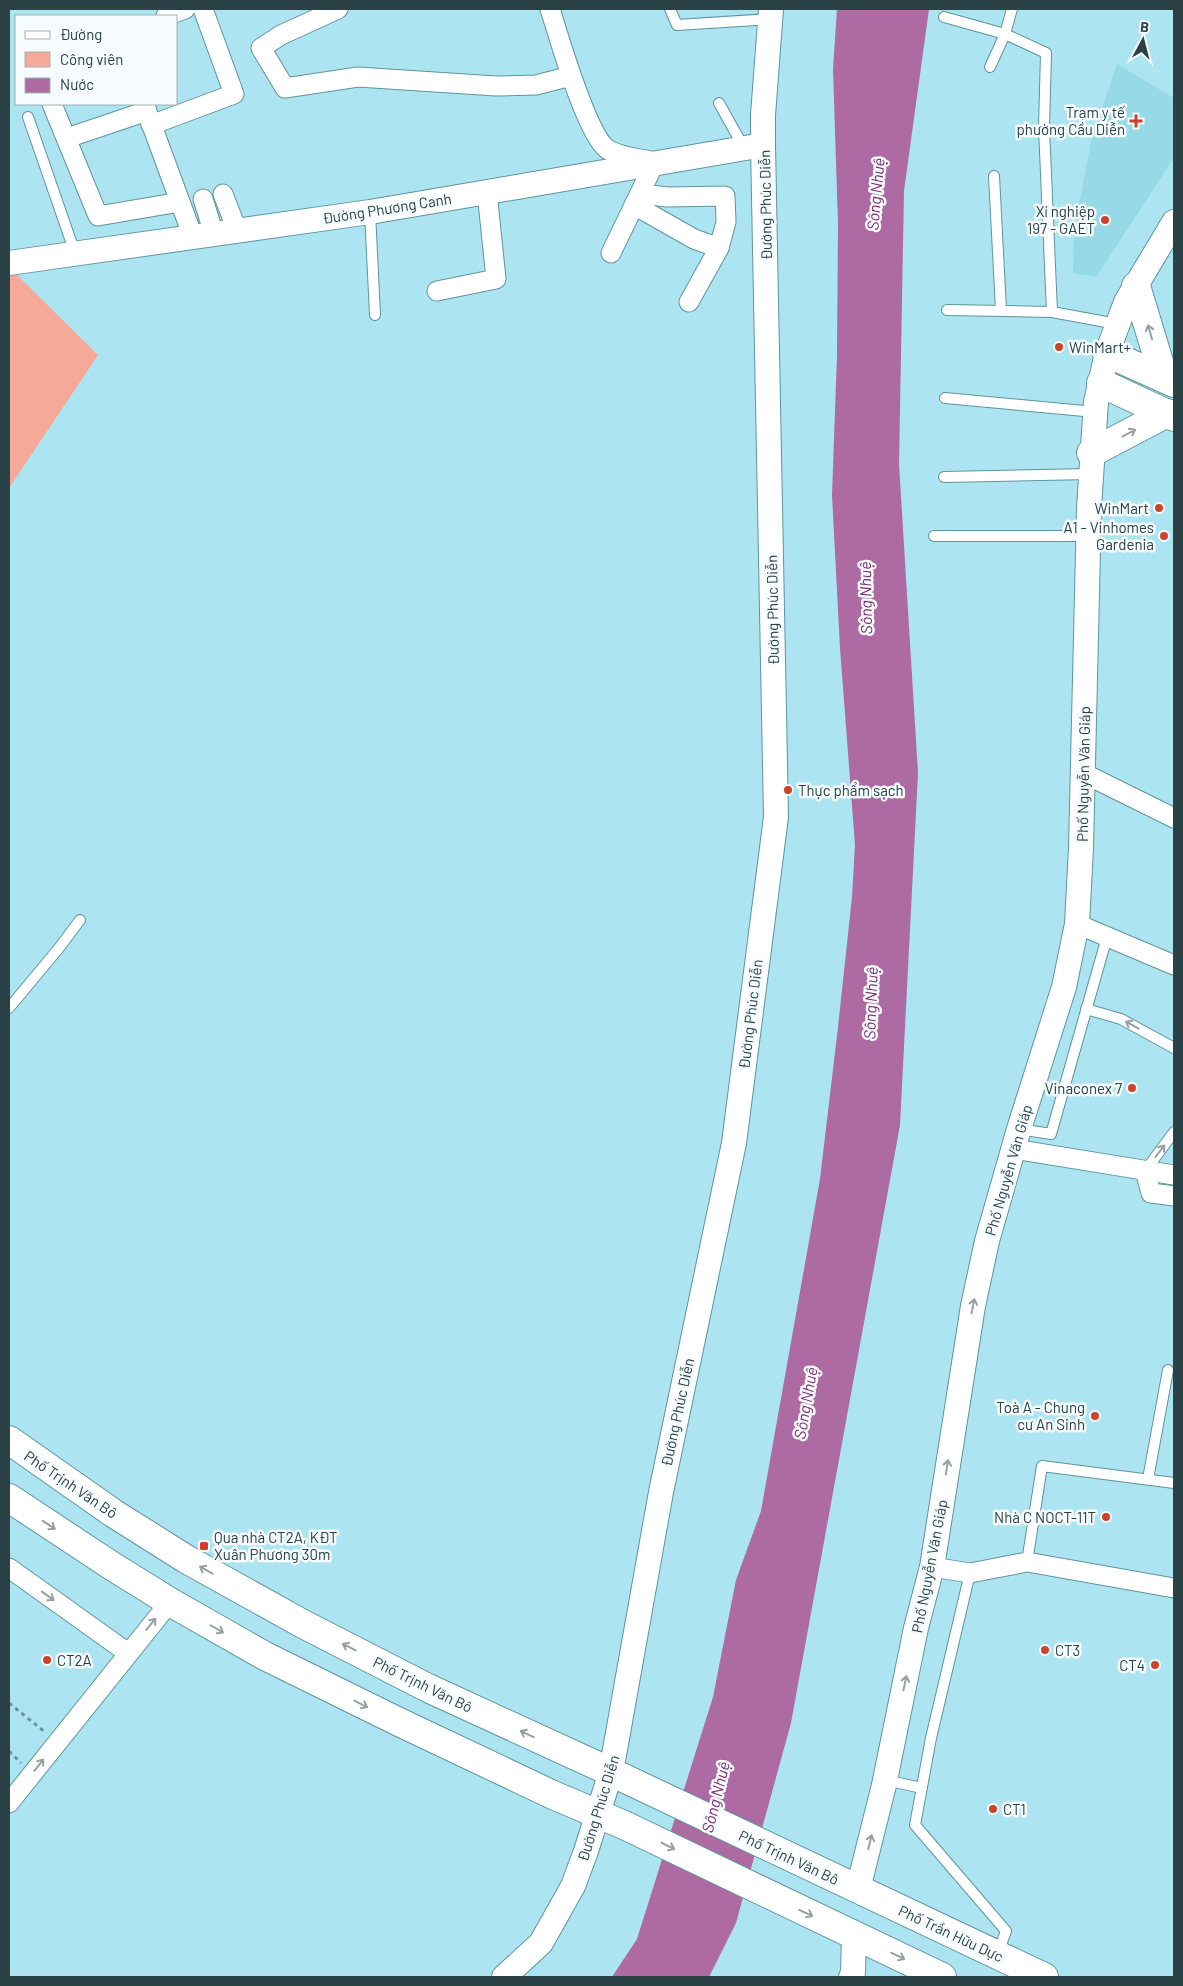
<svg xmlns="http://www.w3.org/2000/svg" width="1183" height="1986" font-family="Barlow,sans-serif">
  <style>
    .built { fill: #97d9e7 }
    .green { fill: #f7a999 }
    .water { fill: #ad6aa3 }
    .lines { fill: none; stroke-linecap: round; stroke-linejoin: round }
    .service-casing { stroke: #5d949f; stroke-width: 12 }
    .minor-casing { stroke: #5d949f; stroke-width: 21 }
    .tertiary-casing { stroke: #5d949f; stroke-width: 26 }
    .secondary-casing { stroke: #5d949f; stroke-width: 30 }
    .path { stroke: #6c949d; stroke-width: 3; stroke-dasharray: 4 4; stroke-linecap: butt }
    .service { stroke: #fff; stroke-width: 10 }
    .minor { stroke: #fff; stroke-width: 19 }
    .tertiary { stroke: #fff; stroke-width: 24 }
    .secondary { stroke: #fff; stroke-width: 28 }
    .oneway { stroke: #94a0a2 }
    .poi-dot { fill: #cd422a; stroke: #f6fcfd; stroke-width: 2 }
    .labels { text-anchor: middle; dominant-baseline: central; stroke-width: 5; stroke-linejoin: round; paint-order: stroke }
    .poi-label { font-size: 15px; fill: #2a4146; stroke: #f6fcfd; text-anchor: end }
    .street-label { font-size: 15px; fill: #2a4146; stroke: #f6fcfd }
    .water-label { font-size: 16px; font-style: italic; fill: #7b2a73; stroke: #f6fcfd }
  </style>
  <rect width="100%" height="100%" fill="#ace5f1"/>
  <polygon class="built" points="1117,64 1174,98 1174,158 1096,277 1073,273 1074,231 1092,137"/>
  <polygon class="green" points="9,267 98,355 9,488"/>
  <polygon class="water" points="837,9 929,9 904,191 899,464 918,773 900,1125 791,1723 736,1923 709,1977 612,1977 637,1939 713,1697 736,1580 761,1511 820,1179 838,1027 852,897 855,845 840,648 832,495 837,355 838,224 833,69"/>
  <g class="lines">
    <defs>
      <g id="service">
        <polyline points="670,9 677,25 770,19"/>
        <polyline points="1012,9 1005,34 1046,53 1044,128 1052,312"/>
        <polyline points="944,17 1005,34 990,67"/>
        <polyline points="719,103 744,148"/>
        <polyline points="28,117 75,253"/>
        <polyline points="994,176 1001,310"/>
        <polyline points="370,212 375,315"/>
        <polyline points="947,310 1052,312 1117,324"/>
        <polyline points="945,398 1095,412"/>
        <polyline points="944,477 1090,474"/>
        <polyline points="934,536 1088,536"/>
        <polyline points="9,1008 59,948 80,920"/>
        <polyline points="1086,1009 1121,1019 1174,1048"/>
        <polyline points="1019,1129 1051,1134 1107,937"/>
        <polyline points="1145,1171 1174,1132"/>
        <polyline points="1148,1479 1168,1370"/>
        <polyline points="1027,1562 1042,1466 1174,1483"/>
        <polyline points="970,1573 931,1738 915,1825 1006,1931 998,1953"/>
        <polyline points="885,1780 922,1788"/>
      </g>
      <g id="minor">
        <polyline points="338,9 281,35 261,48 285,88 358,77 496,86 536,85 571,76"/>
        <path d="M 550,9 C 559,37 586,133 607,149 C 619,157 637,158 651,161"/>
        <polyline points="166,16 185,9"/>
        <polyline points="52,104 98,216 180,202"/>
        <polyline points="144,104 193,237"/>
        <polyline points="151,125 234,94 203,9"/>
        <polyline points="67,138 147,111"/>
        <polyline points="223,194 237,230"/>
        <polyline points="203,199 214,234"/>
        <polyline points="634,205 694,239 719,248 726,222 725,196 668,197 640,194"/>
        <polyline points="611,253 654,164"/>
        <polyline points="437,291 496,279 487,192"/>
        <polyline points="689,302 719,248"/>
        <polyline points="1083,773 1174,818"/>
        <polyline points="1077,924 1174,965"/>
        <polyline points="1013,1149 1174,1175"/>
        <polyline points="1145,1171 1151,1193 1174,1196"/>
        <polyline points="932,1567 970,1573 1027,1562 1174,1588"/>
        <polyline points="9,1568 128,1653"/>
        <polyline points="9,1803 170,1602"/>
      </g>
      <g id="tertiary">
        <polyline points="9,263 370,212 763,145"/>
        <polyline points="858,1889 884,1785 916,1628 932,1567 973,1306 987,1241 1019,1129 1064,987 1077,924 1081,848 1089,508 1096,402 1107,353 1126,302 1174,222"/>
        <polyline points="504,1977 541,1943 573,1886 586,1851 611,1772 661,1492 734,1143 776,817 763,145 763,115 771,9"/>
        <polyline points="851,1977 853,1973 854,1935"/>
      </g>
      <g id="secondary">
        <polyline points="1136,286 1164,378"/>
        <polyline points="1107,353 1174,383"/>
        <polyline points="1101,383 1174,417"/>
        <polyline points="1091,453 1167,413"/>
        <polyline points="9,1440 113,1513 186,1559 303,1624 428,1688 611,1772 1044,1977"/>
        <polyline points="9,1498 112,1566 170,1602 265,1656 399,1722 553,1795 624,1825 942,1977"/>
      </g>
    </defs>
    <use href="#service" class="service-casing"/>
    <use href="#minor" class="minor-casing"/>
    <use href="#tertiary" class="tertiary-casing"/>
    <use href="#secondary" class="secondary-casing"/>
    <g class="path">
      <polyline points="9,1703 45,1732"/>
      <polyline points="9,1751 21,1763"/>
    </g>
    <use href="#service" class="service"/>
    <use href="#minor" class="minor"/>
    <use href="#tertiary" class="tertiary"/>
    <use href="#secondary" class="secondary"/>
  </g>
  <defs><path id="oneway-shaft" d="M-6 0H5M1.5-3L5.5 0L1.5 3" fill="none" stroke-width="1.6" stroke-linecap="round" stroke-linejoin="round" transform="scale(1.25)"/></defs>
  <g class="oneway">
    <use href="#oneway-shaft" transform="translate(1150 332) rotate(-106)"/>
    <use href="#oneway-shaft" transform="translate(1129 433) rotate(-28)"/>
    <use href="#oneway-shaft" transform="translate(1132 1025) rotate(-151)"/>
    <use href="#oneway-shaft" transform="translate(1160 1151) rotate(-53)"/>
    <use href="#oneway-shaft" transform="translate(973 1306) rotate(-79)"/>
    <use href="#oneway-shaft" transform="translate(947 1467) rotate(-81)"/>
    <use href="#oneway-shaft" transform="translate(49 1525) rotate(34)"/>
    <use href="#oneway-shaft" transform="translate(206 1570) rotate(-151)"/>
    <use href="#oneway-shaft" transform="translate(48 1596) rotate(36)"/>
    <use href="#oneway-shaft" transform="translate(151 1624) rotate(-51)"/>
    <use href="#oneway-shaft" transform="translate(217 1629) rotate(30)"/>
    <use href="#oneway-shaft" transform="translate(349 1647) rotate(-153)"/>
    <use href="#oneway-shaft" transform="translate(905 1683) rotate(-78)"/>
    <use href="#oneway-shaft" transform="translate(361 1704) rotate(27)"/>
    <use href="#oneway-shaft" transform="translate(527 1734) rotate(-155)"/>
    <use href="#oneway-shaft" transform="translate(39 1765) rotate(-52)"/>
    <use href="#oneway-shaft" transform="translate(870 1842) rotate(-76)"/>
    <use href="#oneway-shaft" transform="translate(668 1846) rotate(26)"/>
    <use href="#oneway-shaft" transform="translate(806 1913) rotate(25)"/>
    <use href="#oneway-shaft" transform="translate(898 1956) rotate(26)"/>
  </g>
  <g class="poi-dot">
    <path d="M1133.5 113.5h5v5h5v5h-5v5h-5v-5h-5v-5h5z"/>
    <circle cx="1105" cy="220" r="5"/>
    <circle cx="1059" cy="347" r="5"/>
    <circle cx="1159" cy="508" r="5"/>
    <circle cx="1164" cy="536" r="5"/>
    <circle cx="788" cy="790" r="5"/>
    <circle cx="1132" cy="1088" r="5"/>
    <circle cx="1095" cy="1416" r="5"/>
    <circle cx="1106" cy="1517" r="5"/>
    <rect x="199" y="1541" width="10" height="10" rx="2.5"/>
    <circle cx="1045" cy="1650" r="5"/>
    <circle cx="47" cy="1660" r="5"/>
    <circle cx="1155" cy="1665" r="5"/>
    <circle cx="993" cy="1809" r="5"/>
  </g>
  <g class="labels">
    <g class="poi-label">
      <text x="1125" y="112">Trạm y tế<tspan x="1125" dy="17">phường Cầu Diễn</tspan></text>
      <text x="1095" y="211">Xí nghiệp<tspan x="1095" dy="17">197 - GAET</tspan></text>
      <text x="1069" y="347" text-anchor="start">WinMart+</text>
      <text x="1149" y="508">WinMart</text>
      <text x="1154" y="527">A1 - Vinhomes<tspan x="1154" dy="17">Gardenia</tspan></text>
      <text x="798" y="790" text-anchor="start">Thực phẩm sạch</text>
      <text x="1122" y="1088">Vinaconex 7</text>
      <text x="1085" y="1407">Toà A - Chung<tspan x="1085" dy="17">cư An Sinh</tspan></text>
      <text x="1096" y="1517">Nhà C NOCT-11T</text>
      <text x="214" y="1537" text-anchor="start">Qua nhà CT2A, KĐT<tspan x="214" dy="17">Xuân Phương 30m</tspan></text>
      <text x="1055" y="1650" text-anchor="start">CT3</text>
      <text x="57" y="1660" text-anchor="start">CT2A</text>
      <text x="1145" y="1665">CT4</text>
      <text x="1003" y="1809" text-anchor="start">CT1</text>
    </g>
    <g class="street-label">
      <text transform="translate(765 205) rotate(-91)">Đường Phúc Diễn</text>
      <text transform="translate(387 208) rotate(-9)">Đường Phương Canh</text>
      <text transform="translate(772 610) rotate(-91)">Đường Phúc Diễn</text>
      <text transform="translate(1083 774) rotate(-89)">Phố Nguyễn Văn Giáp</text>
      <text transform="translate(750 1014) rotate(-83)">Đường Phúc Diễn</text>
      <text transform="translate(1008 1170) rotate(-74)">Phố Nguyễn Văn Giáp</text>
      <text transform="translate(677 1412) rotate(-78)">Đường Phúc Diễn</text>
      <text transform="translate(71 1484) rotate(34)">Phố Trịnh Văn Bô</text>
      <text transform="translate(929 1566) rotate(-79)">Phố Nguyễn Văn Giáp</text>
      <text transform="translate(423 1684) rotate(26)">Phố Trịnh Văn Bô</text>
      <text transform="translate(598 1808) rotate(-73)">Đường Phúc Diễn</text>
      <text transform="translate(789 1857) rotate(25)">Phố Trịnh Văn Bô</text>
      <text transform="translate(951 1933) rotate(25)">Phố Trần Hữu Dực</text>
    </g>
    <g class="water-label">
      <text transform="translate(875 194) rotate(-85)">Sông Nhuệ</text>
      <text transform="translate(865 598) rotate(-91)">Sông Nhuệ</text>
      <text transform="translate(870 1003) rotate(-88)">Sông Nhuệ</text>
      <text transform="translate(805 1403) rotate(-80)">Sông Nhuệ</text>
      <text transform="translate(715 1797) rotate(-76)">Sông Nhuệ</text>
    </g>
  </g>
  <rect width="1183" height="1986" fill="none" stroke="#2a4146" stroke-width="20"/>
  <rect x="15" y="15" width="162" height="90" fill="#f6fcfd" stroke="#a4b1b4"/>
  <rect x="25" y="31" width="25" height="8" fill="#ffffff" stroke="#a4b1b4"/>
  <text x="60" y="40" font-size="15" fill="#2a4146">Đường</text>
  <rect x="25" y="52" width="25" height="15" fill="#f7a999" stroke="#a4b1b4"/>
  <text x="60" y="65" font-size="15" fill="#2a4146">Công viên</text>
  <rect x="25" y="78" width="25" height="15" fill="#ad6aa3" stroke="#a4b1b4"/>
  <text x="60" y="90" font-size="15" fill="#2a4146">Nước</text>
  <g transform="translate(1143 40) rotate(7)" stroke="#f6fcfd" stroke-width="4" paint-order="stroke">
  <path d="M0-4L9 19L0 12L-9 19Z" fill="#2a4146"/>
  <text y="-8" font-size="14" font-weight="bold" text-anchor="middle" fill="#2a4146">B</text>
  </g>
</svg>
